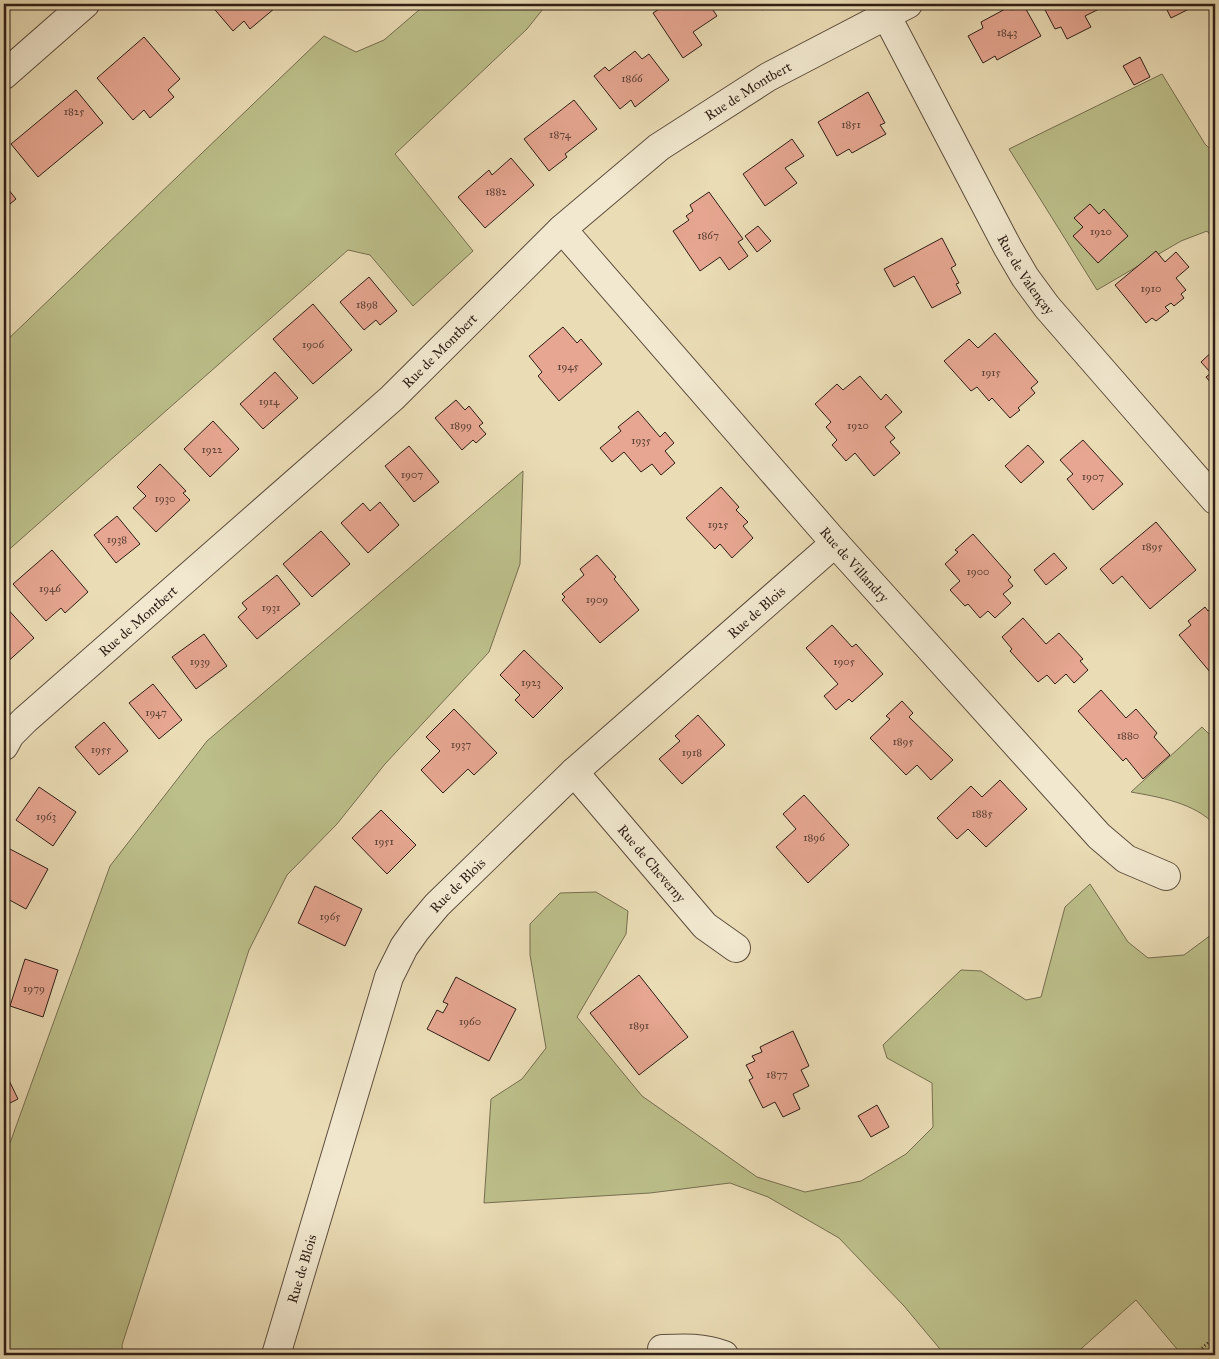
<svg xmlns="http://www.w3.org/2000/svg" width="1219" height="1359" font-family="'IM FELL Great Primer',serif">
  <style>
    .green { fill: #bcbf8a; stroke: #766e50 }
    .building { fill: #e6a691; stroke: #2f1e16 }
    .lines { fill: none; stroke-linecap: round; stroke-linejoin: round }
    .minor-casing { stroke: #5e4e3e; stroke-width: 30 }
    .path { stroke: #2f1e16; stroke-width: 3; stroke-dasharray: 1 2.5; stroke-linecap: butt }
    .minor { stroke: #f1e8cf; stroke-width: 28 }
    .labels { text-anchor: middle; dominant-baseline: central; stroke-width: 5; stroke-linejoin: round; paint-order: stroke }
    .number-label { font-size: 11px; fill: #5d4035 }
    .street-label { font-size: 14px; fill: #2f1e16; stroke: #f1e8cf }
  </style>
  <rect width="100%" height="100%" fill="#eadcb5"/>
  <filter id="stains"><feTurbulence type="fractalNoise" baseFrequency=".004" numOctaves="4"/><feColorMatrix values="0 0 0 0 .2 0 0 0 0 .09 0 0 0 0 .02 0 0 0 .5 -.17"/></filter>
  <radialGradient id="worn" r=".72"><stop offset=".6" stop-color="#630" stop-opacity="0"/><stop offset="1" stop-color="#630" stop-opacity=".3"/></radialGradient>
  <g class="green">
    <polygon points="426,4 547,4 527,29 395,154 473,251 413,306 370,255 348,250 4,554 4,343 324,36 356,52 384,40"/>
    <polygon points="1162,74 1205,144 1215,154 1215,241 1207,231 1181,241 1097,290 1009,149"/>
    <polygon points="523,471 520,564 489,652 385,764 337,824 287,875 249,950 122,1345 123,1355 4,1355 4,1144 10,1143 110,866 207,741"/>
    <path d="M 1202,727 L 1215,740 L 1215,825 C 1195,803 1159,797 1131,792 Z"/>
    <polygon points="1090,884 1128,942 1148,958 1184,955 1215,932 1215,1355 1182,1355 1136,1300 1074,1355 945,1355 904,1306 839,1238 768,1197 730,1183 650,1193 484,1203 491,1099 522,1079 546,1048 530,955 530,924 560,893 596,892 628,911 626,934 577,1017 642,1096 757,1177 805,1192 861,1181 906,1154 933,1127 932,1083 887,1058 883,1045 961,970 981,971 1026,1000 1041,997 1065,907"/>
  </g>
  <g class="building">
    <polygon points="210,4 271,4 275,8 250,29 244,21 233,31"/>
    <polygon points="667,4 709,4 717,16 693,32 702,45 683,58 653,13"/>
    <polygon points="758,4 774,4 762,10"/>
    <polygon points="1023,4 1041,36 997,60 995,56 983,63 968,36 983,28 981,22 1009,7 1012,10"/>
    <polygon points="1042,4 1099,4 1097,5 1099,9 1085,16 1091,27 1067,39 1061,27 1055,29"/>
    <polygon points="1164,4 1197,4 1197,5 1171,18"/>
    <polygon points="144,37 180,79 168,90 174,97 150,118 144,110 133,120 97,78"/>
    <polygon points="635,51 642,59 649,54 669,80 635,107 631,100 620,109 594,76 605,67 609,71"/>
    <polygon points="1140,57 1150,77 1134,85 1123,66"/>
    <polygon points="76,90 103,123 38,177 11,144"/>
    <polygon points="868,92 885,123 880,125 886,134 852,153 849,149 837,156 818,122"/>
    <polygon points="574,100 597,129 565,154 567,157 549,171 524,139"/>
    <polygon points="792,139 804,156 785,168 797,183 765,206 743,174"/>
    <polygon points="511,158 534,185 485,228 458,197 489,170 492,175"/>
    <polygon points="4,184 16,199 4,209"/>
    <polygon points="709,192 743,239 738,242 748,256 729,270 720,257 700,271 673,231 689,220 686,216 693,211 690,205"/>
    <polygon points="1090,204 1099,214 1104,209 1128,236 1098,263 1073,236 1083,227 1074,218"/>
    <polygon points="758,226 771,241 757,252 745,236"/>
    <polygon points="942,238 956,265 951,268 959,283 956,284 961,293 932,308 914,276 894,287 884,269"/>
    <polygon points="1156,251 1165,262 1176,252 1189,267 1176,278 1186,290 1181,294 1184,298 1174,306 1171,303 1165,307 1169,311 1156,321 1152,318 1146,323 1115,285"/>
    <polygon points="369,277 397,311 380,325 376,320 364,330 340,302"/>
    <polygon points="313,304 352,350 313,384 273,339"/>
    <polygon points="563,327 577,343 581,339 602,364 559,401 538,376 542,372 529,356"/>
    <polygon points="995,333 1038,382 1031,388 1035,393 1018,408 1020,410 1010,418 992,398 989,401 977,387 971,391 944,361 969,339 978,348"/>
    <polygon points="1215,349 1215,388 1206,377 1211,373 1201,362"/>
    <polygon points="275,372 298,398 263,429 240,404"/>
    <polygon points="860,376 881,400 886,394 902,412 885,427 895,438 890,442 900,453 874,476 855,453 846,461 832,445 837,440 826,427 831,422 815,404 837,384 843,390"/>
    <polygon points="456,400 465,410 469,406 483,423 479,426 486,434 476,443 473,440 462,450 435,418"/>
    <polygon points="638,411 660,437 665,432 674,443 665,451 675,463 661,475 652,464 641,472 624,452 612,462 600,448 621,431 618,427"/>
    <polygon points="213,421 239,449 210,477 184,449"/>
    <polygon points="1083,440 1123,484 1093,510 1067,479 1073,474 1060,460"/>
    <polygon points="1028,445 1044,462 1021,483 1005,466"/>
    <polygon points="409,446 439,482 414,502 385,466"/>
    <polygon points="160,464 186,491 183,493 190,500 156,532 133,508 146,496 137,487"/>
    <polygon points="721,487 739,507 736,510 748,522 743,526 753,538 732,558 720,544 715,549 686,518"/>
    <polygon points="380,502 399,525 368,553 341,523 363,503 370,511"/>
    <polygon points="117,516 140,544 116,563 94,535"/>
    <polygon points="1156,522 1196,570 1150,609 1122,576 1113,584 1100,569"/>
    <polygon points="321,531 350,564 312,597 283,564"/>
    <polygon points="973,534 1011,577 1008,580 1013,586 1003,594 1011,603 995,618 988,611 980,618 968,604 965,606 950,590 960,581 945,564 958,552 955,550"/>
    <polygon points="52,550 88,592 65,613 61,608 46,621 13,584"/>
    <polygon points="1054,553 1067,568 1046,585 1034,570"/>
    <polygon points="597,555 616,577 614,579 639,610 600,643 562,600 565,597 562,594 584,575 580,569"/>
    <polygon points="277,575 300,604 257,639 238,617 247,609 242,603"/>
    <polygon points="4,605 34,638 4,665"/>
    <polygon points="1205,607 1208,611 1214,607 1215,608 1215,667 1210,672 1179,635 1191,625 1188,621"/>
    <polygon points="1023,618 1046,644 1059,633 1083,659 1080,661 1088,670 1074,683 1066,674 1055,684 1047,675 1038,682 1010,651 1012,649 1002,637"/>
    <polygon points="832,625 852,647 856,644 883,674 852,702 849,699 836,710 824,696 838,684 806,648"/>
    <polygon points="204,634 227,666 196,689 172,657"/>
    <polygon points="524,650 563,688 533,718 515,700 520,695 500,675"/>
    <polygon points="153,684 182,720 159,739 129,703"/>
    <polygon points="1101,690 1126,718 1136,709 1157,733 1154,737 1170,755 1143,779 1126,758 1123,761 1078,711"/>
    <polygon points="902,701 913,713 909,717 953,760 931,780 917,765 906,775 870,738 890,719 886,716"/>
    <polygon points="454,709 497,753 474,775 468,769 443,793 421,770 440,751 426,737"/>
    <polygon points="698,715 725,745 682,784 659,759 680,741 675,736"/>
    <polygon points="104,722 128,751 99,775 75,747"/>
    <polygon points="1000,780 1027,809 986,847 968,829 957,839 937,818 971,786 982,797"/>
    <polygon points="39,787 76,812 53,846 16,820"/>
    <polygon points="804,795 849,845 808,883 776,847 796,829 783,814"/>
    <polygon points="381,810 416,845 387,874 352,838"/>
    <polygon points="8,848 48,869 26,909 4,897 4,855"/>
    <polygon points="315,886 362,909 345,946 298,923"/>
    <polygon points="25,959 58,970 43,1017 10,1006"/>
    <polygon points="639,975 688,1037 639,1075 590,1013"/>
    <polygon points="456,977 516,1009 489,1061 427,1029 437,1010 443,1013 448,1004 443,1002"/>
    <polygon points="793,1031 809,1066 801,1070 809,1086 793,1094 800,1109 783,1117 775,1102 763,1108 749,1080 753,1078 746,1065 755,1061 752,1056 762,1052 760,1047"/>
    <polygon points="4,1070 18,1099 4,1106"/>
    <polygon points="877,1105 889,1127 871,1137 858,1116"/>
  </g>
  <g class="lines">
    <defs>
      <g id="minor">
        <path id="s1" d="M 886,15 L 1008,248 L 1025,277 L 1047,307 L 1215,500"/>
        <polyline points="4,75 85,4"/>
        <path id="s2" d="M 562,229 L 835,543 L 1099,836 L 1126,859 L 1166,876"/>
        <path id="s3" d="M 4,746 L 10,735 L 25,720 L 392,398 L 562,229 L 659,147 L 768,77 L 908,4"/>
        <path id="s4" d="M 574,772 L 705,926 L 736,948"/>
        <path d="M 662,1349 C 684,1348 703,1347 724,1355"/>
        <path id="s5" d="M 276,1355 L 389,977 L 404,947 L 416,930 L 437,905 L 574,772 L 835,543"/>
      </g>
    </defs>
    <use href="#minor" class="minor-casing"/>
    <polyline class="path" points="1194,1355 1215,1337"/>
    <use href="#minor" class="minor"/>
  </g>
  <g class="labels">
    <g class="number-label">
      <text x="1007" y="32">1843</text>
      <text x="632" y="78">1866</text>
      <text x="74" y="111">1825</text>
      <text x="851" y="124">1851</text>
      <text x="560" y="134">1874</text>
      <text x="496" y="191">1882</text>
      <text x="1101" y="231">1920</text>
      <text x="708" y="235">1867</text>
      <text x="1151" y="288">1910</text>
      <text x="367" y="304">1898</text>
      <text x="313" y="344">1906</text>
      <text x="568" y="366">1945</text>
      <text x="991" y="372">1915</text>
      <text x="269" y="401">1914</text>
      <text x="461" y="425">1899</text>
      <text x="858" y="425">1920</text>
      <text x="641" y="440">1935</text>
      <text x="212" y="449">1922</text>
      <text x="412" y="474">1907</text>
      <text x="1093" y="476">1907</text>
      <text x="165" y="498">1930</text>
      <text x="718" y="524">1925</text>
      <text x="117" y="539">1938</text>
      <text x="1152" y="546">1895</text>
      <text x="978" y="571">1900</text>
      <text x="50" y="588">1946</text>
      <text x="597" y="599">1909</text>
      <text x="271" y="607">1931</text>
      <text x="200" y="661">1939</text>
      <text x="844" y="661">1905</text>
      <text x="531" y="682">1923</text>
      <text x="156" y="712">1947</text>
      <text x="1128" y="735">1880</text>
      <text x="903" y="741">1895</text>
      <text x="461" y="744">1937</text>
      <text x="101" y="749">1955</text>
      <text x="692" y="752">1918</text>
      <text x="982" y="813">1885</text>
      <text x="46" y="816">1963</text>
      <text x="814" y="837">1896</text>
      <text x="384" y="841">1951</text>
      <text x="330" y="916">1965</text>
      <text x="34" y="988">1979</text>
      <text x="470" y="1021">1960</text>
      <text x="639" y="1025">1891</text>
      <text x="777" y="1074">1877</text>
    </g>
    <g class="street-label">
      <text stroke="none"><textPath href="#s3" startOffset="994">Rue de Montbert</textPath></text>
      <text stroke="none"><textPath href="#s1" startOffset="295">Rue de Valençay</textPath></text>
      <text stroke="none"><textPath href="#s3" startOffset="589">Rue de Montbert</textPath></text>
      <text stroke="none"><textPath href="#s2" startOffset="445">Rue de Villandry</textPath></text>
      <text stroke="none"><textPath href="#s5" startOffset="915">Rue de Blois</textPath></text>
      <text stroke="none"><textPath href="#s3" startOffset="184">Rue de Montbert</textPath></text>
      <text stroke="none"><textPath href="#s4" startOffset="120">Rue de Cheverny</textPath></text>
      <text stroke="none"><textPath href="#s5" startOffset="510">Rue de Blois</textPath></text>
      <text stroke="none"><textPath href="#s5" startOffset="90">Rue de Blois</textPath></text>
    </g>
  </g>
  <rect width="1219" height="1359" fill="none" stroke="#eadcb5" stroke-width="20"/>
  <rect x="5" y="5" width="1209" height="1349" fill="none" stroke="#2f1e16" stroke-width="2.5"/>
  <rect x="10" y="10" width="1199" height="1339" fill="none" stroke="#2f1e16"/>
  <rect width="100%" height="100%" filter="url(#stains)"/>
  <rect width="100%" height="100%" fill="url(#worn)"/>
</svg>
